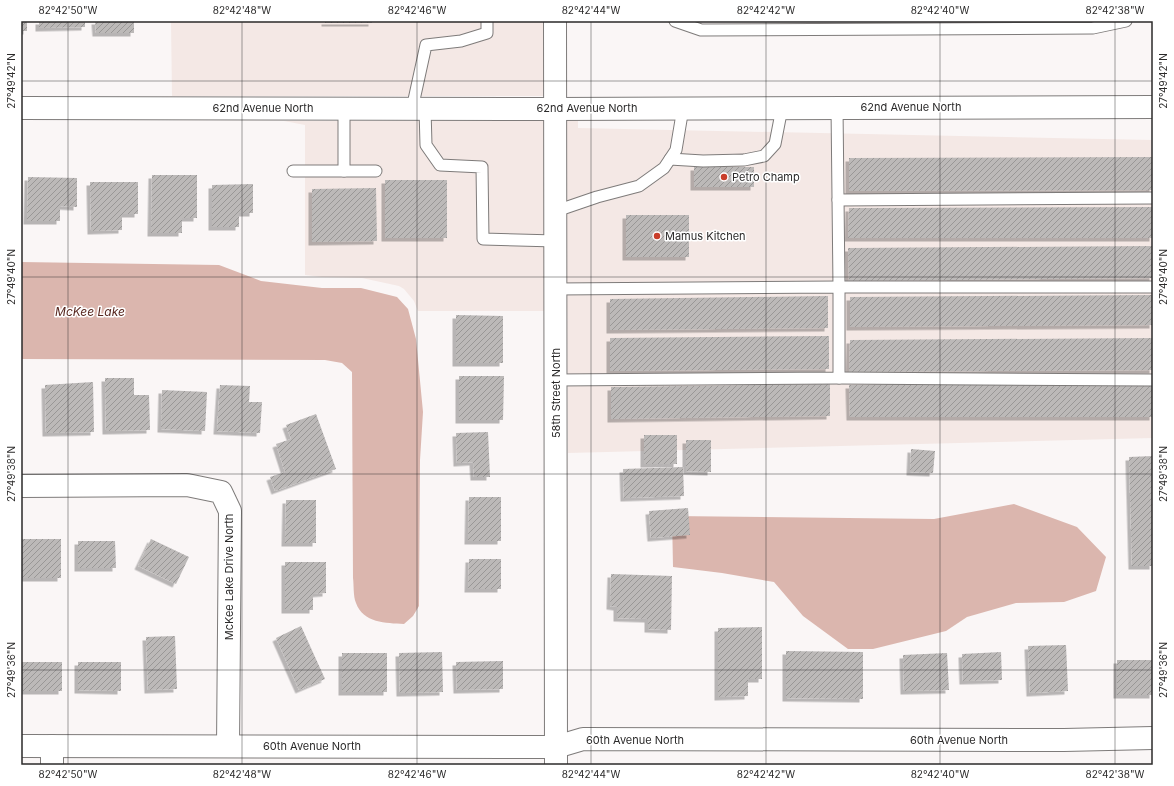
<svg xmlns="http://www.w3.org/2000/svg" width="1174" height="786" font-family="Inter,sans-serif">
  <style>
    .built { fill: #f4e8e5 }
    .water { fill: #dbb6ae }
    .building { fill: url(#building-hatch); filter: url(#shadow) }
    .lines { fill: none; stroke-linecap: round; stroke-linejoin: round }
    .service-casing { stroke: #7e7b7a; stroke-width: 13 }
    .minor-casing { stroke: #7e7b7a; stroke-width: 24 }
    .tertiary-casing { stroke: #7e7b7a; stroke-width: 24 }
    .service { stroke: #fff; stroke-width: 11 }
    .minor { stroke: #fff; stroke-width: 22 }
    .tertiary { stroke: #fff; stroke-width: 22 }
    .ticks { fill: none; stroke: #2b2a2a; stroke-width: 1; stroke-opacity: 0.45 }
    .poi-dot { fill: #c93d2a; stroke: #fff; stroke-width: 1.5 }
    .labels { text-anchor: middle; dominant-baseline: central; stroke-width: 3; stroke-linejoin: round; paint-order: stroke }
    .street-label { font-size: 11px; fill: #2b2a2a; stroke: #fff }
    .poi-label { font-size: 11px; fill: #2b2a2a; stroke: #fff; text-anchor: start }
    .water-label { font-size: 12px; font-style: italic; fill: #56251d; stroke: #fff }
    .neatline { fill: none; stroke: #2b2a2a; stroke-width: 1.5 }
    .ticks-label { font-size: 10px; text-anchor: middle; fill: #2b2a2a }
  </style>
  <defs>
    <pattern id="building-hatch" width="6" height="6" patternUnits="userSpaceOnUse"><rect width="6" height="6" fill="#bcb9b8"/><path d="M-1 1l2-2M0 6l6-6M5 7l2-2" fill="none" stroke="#999796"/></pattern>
    <filter id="shadow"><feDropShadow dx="-3.5" dy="3.5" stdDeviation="0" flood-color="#0004"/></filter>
  </defs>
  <rect width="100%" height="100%" fill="#faf6f6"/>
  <g class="built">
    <polygon points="171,21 544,21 544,96 172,96"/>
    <polygon points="284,121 544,121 545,311 418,311 414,301 404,289 399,286 362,278 322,277 305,275 305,125"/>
    <polygon points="566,121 578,121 578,128 1153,140 1153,438 568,453"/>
  </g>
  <g class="water">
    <path d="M 21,262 L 219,265 L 261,281 L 322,288 L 361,288 L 397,297 L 408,309 L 416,339 L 423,412 L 420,460 L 419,606 L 413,616 L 404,624 C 386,623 363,623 356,603 C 353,596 354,585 353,578 L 352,372 L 342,363 L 325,360 L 21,359 Z"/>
    <polygon points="1014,504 1077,527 1106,557 1096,591 1064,602 1016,603 967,617 946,631 873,649 848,649 803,616 774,582 722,573 673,567 672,516 934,519"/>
  </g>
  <g class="building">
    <rect x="21" y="21" width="6" height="10"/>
    <polygon points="39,21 85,21 85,27 39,28"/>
    <polygon points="95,21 134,21 134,33 96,33"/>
    <rect x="325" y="21" width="47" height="2"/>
    <polygon points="1153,157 1153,190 849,191 849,158"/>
    <rect x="694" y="167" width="60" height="20"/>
    <polygon points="152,175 197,175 197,218 182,218 182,233 151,233"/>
    <polygon points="28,177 77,178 77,207 60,206 60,221 27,221"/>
    <rect x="385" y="180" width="62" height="58"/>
    <polygon points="90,182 138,182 138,214 122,214 122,230 91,231"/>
    <polygon points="253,184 253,213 239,213 239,227 212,227 212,185"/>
    <polygon points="376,188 377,241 312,242 312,189"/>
    <polygon points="1153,207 1153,238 848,238 849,208"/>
    <rect x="626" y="215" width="63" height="42"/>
    <polygon points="1153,246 1153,278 849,281 848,248"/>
    <polygon points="1153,295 1153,325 850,327 850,297"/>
    <polygon points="828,296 828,328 610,330 610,299"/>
    <polygon points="456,315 503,316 503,363 456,363"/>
    <polygon points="829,336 829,369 610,371 610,338"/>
    <polygon points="1153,338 1153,370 849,372 850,340"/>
    <polygon points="459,376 504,376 503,420 459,420"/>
    <polygon points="105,378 134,378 134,395 149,395 150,430 106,431"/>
    <polygon points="93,382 94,432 46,433 45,385"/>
    <polygon points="830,384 830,416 611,419 611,387"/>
    <polygon points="896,384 1153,384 1153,417 850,417 849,385"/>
    <polygon points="220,385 250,386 249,402 262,402 260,433 217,431"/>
    <polygon points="162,390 207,392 205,431 161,429"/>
    <polygon points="316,414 336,469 275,491 270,477 285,472 276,444 291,439 286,425"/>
    <polygon points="488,432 490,477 474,477 473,462 457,463 456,433"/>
    <rect x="644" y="435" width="33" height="29"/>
    <polygon points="686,440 711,440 711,472 686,471"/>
    <polygon points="911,449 935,451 933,473 910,472"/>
    <polygon points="1153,456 1153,566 1132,566 1129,457"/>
    <polygon points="683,467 684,496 624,498 623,469"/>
    <polygon points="469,497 501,497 501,541 468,541"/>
    <polygon points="286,500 316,500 316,543 285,543"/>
    <polygon points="688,508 690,535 651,538 649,511"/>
    <rect x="21" y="539" width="40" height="39"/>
    <polygon points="151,539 189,557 176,584 138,566"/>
    <polygon points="78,541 115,541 116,568 78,568"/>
    <polygon points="469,559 501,559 501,589 468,589"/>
    <polygon points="285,562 326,562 326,593 313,594 313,610 285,610"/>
    <polygon points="611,574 672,576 671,630 648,629 648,619 617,618 617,607 610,606"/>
    <polygon points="301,626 325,679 299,690 276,638"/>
    <polygon points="762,627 762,679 748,679 748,696 718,697 718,628"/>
    <polygon points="175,636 177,689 148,690 146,637"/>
    <polygon points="1066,645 1068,691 1030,693 1028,646"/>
    <polygon points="786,651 863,652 863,699 786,698"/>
    <polygon points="442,652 443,692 400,693 399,653"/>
    <polygon points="1001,652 1002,680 963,681 962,654"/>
    <rect x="342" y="653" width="45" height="39"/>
    <polygon points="947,653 949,690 904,691 903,655"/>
    <rect x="1117" y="660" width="36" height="35"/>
    <polygon points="503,661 503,689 457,690 456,662"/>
    <rect x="21" y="662" width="41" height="29"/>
    <polygon points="78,662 121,662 121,691 78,690"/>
  </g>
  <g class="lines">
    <defs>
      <g id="service">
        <polyline points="675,21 701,30 1093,28 1126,21"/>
        <polyline points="837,107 839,287 1153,287"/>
        <polyline points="344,108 344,171"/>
        <polyline points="412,109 426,45 461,41 487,33 487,21"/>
        <polyline points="425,109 426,145 440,165 482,167 483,239 556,241"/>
        <polyline points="670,159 703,161 744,160 764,156 775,144 782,108"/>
        <polyline points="293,171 376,171"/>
        <polyline points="838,200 1153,198"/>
        <polyline points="556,211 597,197 639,186 664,168 676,150 683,108"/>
        <polyline points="556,289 839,287 839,378 556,380"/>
        <polyline points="839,378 1153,380"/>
      </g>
      <g id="minor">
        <polyline points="21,486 187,485 221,492 230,511 228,746"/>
        <polyline points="21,746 556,747 583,739 1064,740 1153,738"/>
        <polyline points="52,746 52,765"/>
      </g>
      <g id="tertiary">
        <polyline points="555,21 556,765"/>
        <polyline points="21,108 555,109 1153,107"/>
      </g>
    </defs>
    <use href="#service" class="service-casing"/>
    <use href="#minor" class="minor-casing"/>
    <use href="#tertiary" class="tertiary-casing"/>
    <use href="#service" class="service"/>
    <use href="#minor" class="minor"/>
    <use href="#tertiary" class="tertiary"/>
  </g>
  <path class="ticks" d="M 68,21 L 68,765M 242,21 L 242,765M 417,21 L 417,765M 591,21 L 591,765M 766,21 L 766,765M 940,21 L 940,765M 1115,21 L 1115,765M 21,81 L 1153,81M 21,277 L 1153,277M 21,474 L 1153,474M 21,670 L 1153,670"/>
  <g class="poi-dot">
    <circle cx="724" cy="177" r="4"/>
    <circle cx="657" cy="236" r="4"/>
  </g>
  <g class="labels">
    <g class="street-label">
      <text x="911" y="107">62nd Avenue North</text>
      <text x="263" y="108">62nd Avenue North</text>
      <text x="587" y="108">62nd Avenue North</text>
      <text transform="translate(556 393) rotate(-90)">58th Street North</text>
      <text transform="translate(229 577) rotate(-90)">McKee Lake Drive North</text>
      <text x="635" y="740">60th Avenue North</text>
      <text x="959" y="740">60th Avenue North</text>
      <text x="312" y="746">60th Avenue North</text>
    </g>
    <g class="poi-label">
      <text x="732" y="177">Petro Champ</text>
      <text x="665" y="236">Mamus Kitchen</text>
    </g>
    <g class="water-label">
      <text x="90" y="311">McKee Lake</text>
    </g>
  </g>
  <rect width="1174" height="786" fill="none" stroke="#ffffff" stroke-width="44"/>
  <rect x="22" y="22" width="1130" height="742" class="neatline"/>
  <g class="ticks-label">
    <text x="68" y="14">82°42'50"W</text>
    <text x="242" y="14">82°42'48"W</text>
    <text x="417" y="14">82°42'46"W</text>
    <text x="591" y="14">82°42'44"W</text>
    <text x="766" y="14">82°42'42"W</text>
    <text x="940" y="14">82°42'40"W</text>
    <text x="1115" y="14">82°42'38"W</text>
    <text transform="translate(11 81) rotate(-90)" y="4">27°49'42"N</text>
    <text transform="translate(1163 81) rotate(-90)" y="4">27°49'42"N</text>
    <text transform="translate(11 277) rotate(-90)" y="4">27°49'40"N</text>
    <text transform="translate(1163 277) rotate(-90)" y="4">27°49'40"N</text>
    <text transform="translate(11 474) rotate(-90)" y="4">27°49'38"N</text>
    <text transform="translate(1163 474) rotate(-90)" y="4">27°49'38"N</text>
    <text transform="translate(11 670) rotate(-90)" y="4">27°49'36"N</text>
    <text transform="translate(1163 670) rotate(-90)" y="4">27°49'36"N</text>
    <text x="68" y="778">82°42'50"W</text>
    <text x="242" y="778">82°42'48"W</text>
    <text x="417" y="778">82°42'46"W</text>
    <text x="591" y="778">82°42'44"W</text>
    <text x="766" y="778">82°42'42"W</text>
    <text x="940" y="778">82°42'40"W</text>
    <text x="1115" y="778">82°42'38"W</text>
  </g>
</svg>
